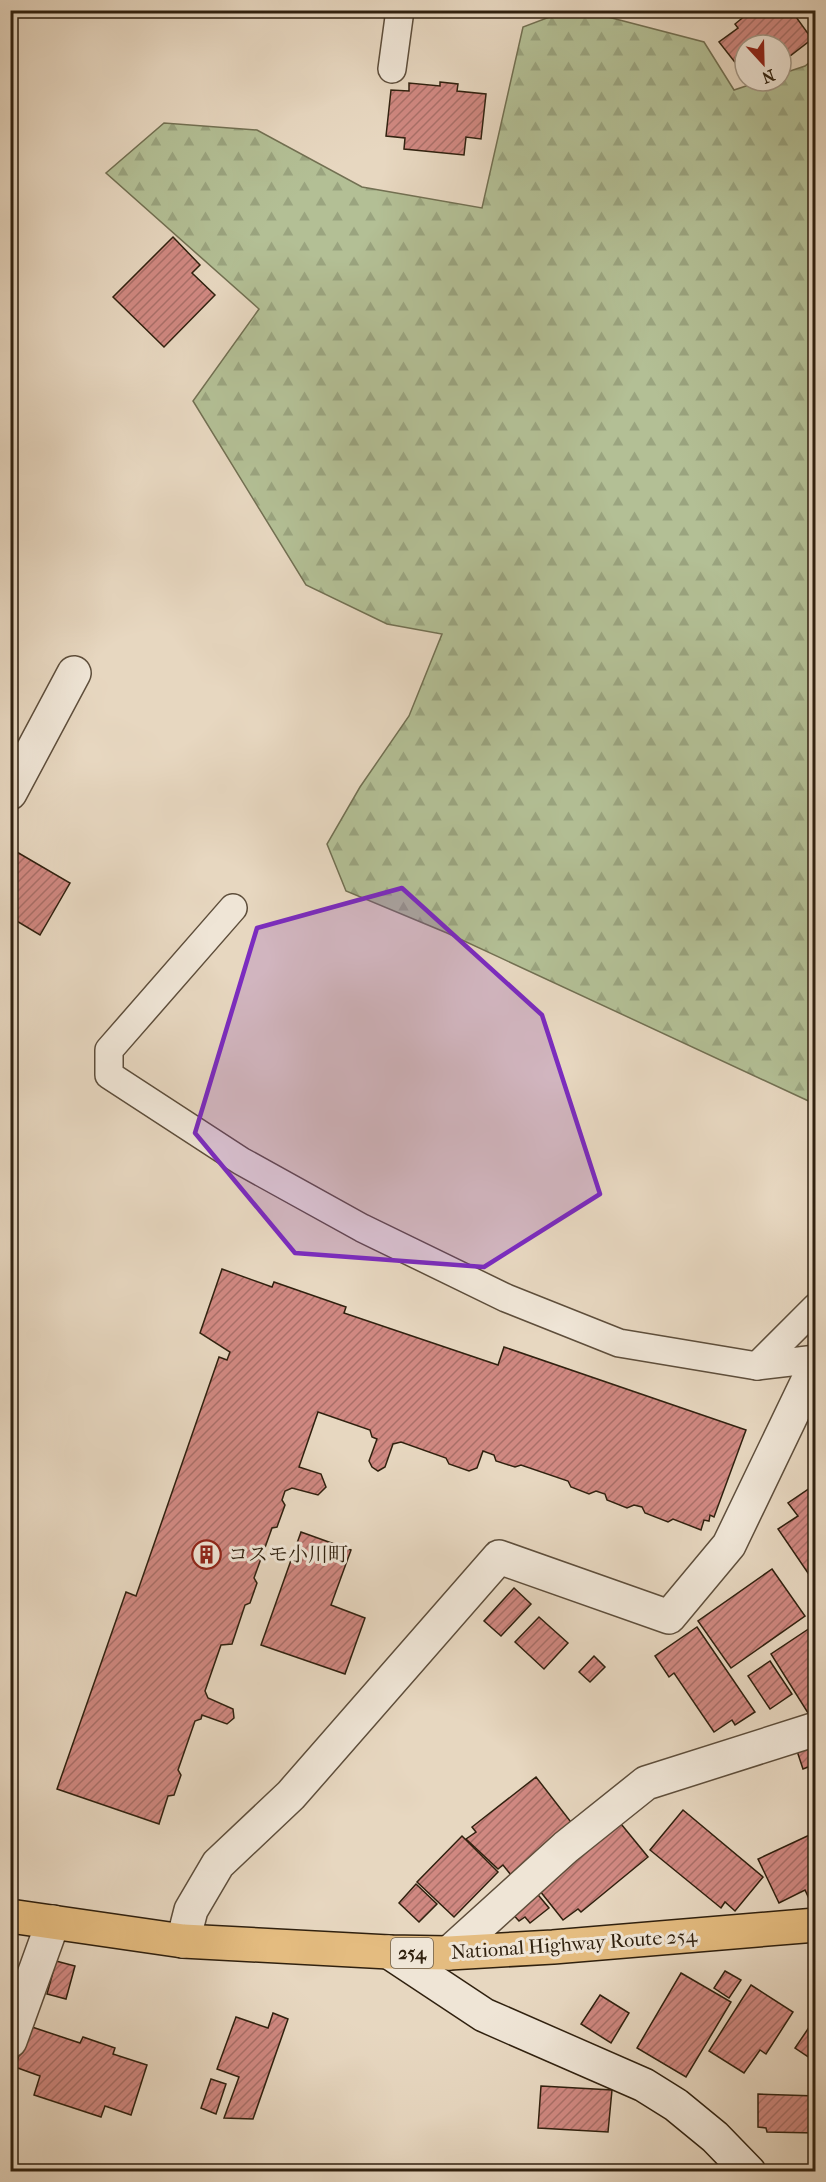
<svg xmlns="http://www.w3.org/2000/svg" width="826" height="2182" font-family="'IM FELL French Canon','Noto Serif JP',serif">
  <style>
    .forest { fill: url(#forest-firs); stroke: #727052; stroke-width: 1.5 }
    .building { fill: url(#building-hatch); stroke: #30210f; stroke-width: 1.5 }
    .lines { fill: none; stroke-linecap: round; stroke-linejoin: round }
    .lane-casing { stroke: #5e4e3b; stroke-width: 30 }
    .street-casing { stroke: #5e4e3b; stroke-width: 36 }
    .secondary-casing { stroke: #30210f; stroke-width: 36 }
    .highway-casing { stroke: #30210f; stroke-width: 36 }
    .lane { stroke: #efe5d6; stroke-width: 27 }
    .street { stroke: #efe5d6; stroke-width: 33 }
    .secondary { stroke: #efe5d6; stroke-width: 33 }
    .highway { stroke: #e4bc80; stroke-width: 33 }
    .marked { fill: #7b2cbf; fill-opacity: 0.2; stroke: #7b2cbf; stroke-width: 4.5; stroke-linejoin: round }
    .labels { text-anchor: middle; dominant-baseline: central; stroke-width: 6; stroke-linejoin: round; paint-order: stroke }
    .shield { fill: #efe5d6; stroke: #695c4b; stroke-width: 1.5 }
    .shield-label { font-size: 18px; font-weight: bold; fill: #30210f }
    .poi-label { font-size: 20px; fill: #30210f; stroke: #efe5d6; text-anchor: start }
    .street-label { font-size: 20px; fill: #30210f; stroke: #efe5d6 }
  </style>
  <defs>
    <pattern id="forest-firs" width="22" height="20" patternUnits="userSpaceOnUse" patternTransform="scale(1.5)"><rect width="22" height="20" fill="#b3bf95"/><path d="M5 1l3.5 6h-7zM16 11l3.5 6h-7z" fill="#9aa47f"/></pattern>
    <pattern id="building-hatch" width="6" height="6" patternUnits="userSpaceOnUse" patternTransform="scale(1.5)"><rect width="6" height="6" fill="#d08881"/><path d="M-1 1l2-2M0 6l6-6M5 7l2-2" fill="none" stroke="#a96f68"/></pattern>
  </defs>
  <rect width="100%" height="100%" fill="#e7d7c0"/>
  <filter id="stains"><feTurbulence type="fractalNoise" baseFrequency=".00333" numOctaves="4"/><feColorMatrix values="0 0 0 0 .2 0 0 0 0 .09 0 0 0 0 .02 0 0 0 .5 -.17"/></filter>
  <radialGradient id="worn" r=".72"><stop offset=".6" stop-color="#630" stop-opacity="0"/><stop offset="1" stop-color="#630" stop-opacity=".3"/></radialGradient>
  <polygon class="forest" points="568,10 585,11 704,42 734,90 761,81 781,81 781,74 805,66 815,58 815,1104 447,933 346,891 327,844 360,787 409,716 442,634 387,624 306,585 193,401 259,309 106,173 164,123 257,130 362,187 482,208 523,27"/>
  <g class="building">
    <polygon points="752,10 791,10 812,39 781,63 781,45 745,45 745,75 719,42 738,28 735,24"/>
    <polygon points="440,82 458,84 457,91 486,94 481,139 466,137 464,155 404,149 405,138 386,136 391,90 409,91 409,83 440,86"/>
    <polygon points="173,237 200,265 192,273 215,295 164,347 113,297"/>
    <polygon points="10,848 70,883 40,935 10,917"/>
    <polygon points="222,1269 272,1287 274,1282 346,1307 344,1313 498,1365 504,1347 746,1430 714,1517 710,1515 709,1521 704,1520 701,1530 673,1519 668,1522 645,1513 642,1507 634,1505 627,1508 607,1500 605,1494 596,1491 589,1494 571,1487 568,1481 521,1465 515,1467 496,1461 494,1455 483,1451 477,1468 469,1471 449,1464 446,1458 401,1442 393,1444 385,1467 378,1471 372,1467 369,1461 377,1439 372,1437 370,1430 318,1412 299,1467 321,1474 326,1487 318,1495 292,1488 285,1491 282,1500 285,1505 277,1527 272,1528 254,1578 257,1583 250,1603 245,1605 232,1644 221,1645 205,1691 208,1698 233,1709 234,1718 227,1724 202,1715 201,1719 195,1721 178,1770 181,1775 174,1795 168,1796 159,1824 57,1789 126,1592 136,1596 219,1357 227,1360 230,1352 200,1333"/>
    <polygon points="816,1484 816,1572 810,1576 778,1529 798,1516 788,1503"/>
    <polygon points="301,1532 351,1550 331,1605 365,1618 345,1674 261,1645"/>
    <polygon points="772,1569 805,1616 731,1668 698,1621"/>
    <polygon points="514,1588 531,1604 501,1636 484,1621"/>
    <polygon points="539,1617 568,1643 544,1669 515,1642"/>
    <polygon points="697,1627 755,1712 735,1725 732,1720 714,1732 674,1673 669,1677 655,1656"/>
    <polygon points="810,1628 813,1633 816,1632 816,1708 808,1713 771,1654"/>
    <polygon points="594,1656 605,1667 590,1682 579,1672"/>
    <polygon points="770,1661 792,1694 770,1709 748,1676"/>
    <polygon points="816,1741 816,1764 803,1769 796,1748"/>
    <polygon points="536,1777 574,1826 511,1875 503,1865 498,1869 466,1839 476,1832 472,1827"/>
    <polygon points="683,1810 763,1877 735,1911 725,1902 721,1908 650,1850"/>
    <polygon points="617,1819 648,1857 581,1912 578,1909 563,1920 536,1886"/>
    <polygon points="816,1832 816,1902 811,1903 805,1890 779,1903 758,1859"/>
    <polygon points="462,1836 498,1872 454,1917 417,1882"/>
    <polygon points="416,1884 437,1904 419,1922 399,1903"/>
    <polygon points="534,1890 549,1908 530,1923 525,1917 519,1921 509,1910"/>
    <polygon points="56,1961 75,1966 66,1999 47,1994"/>
    <polygon points="725,1971 741,1980 729,1998 714,1988"/>
    <polygon points="681,1973 731,2002 686,2077 637,2048"/>
    <polygon points="751,1985 793,2012 766,2054 760,2050 744,2073 709,2051"/>
    <polygon points="600,1995 629,2013 611,2043 581,2024"/>
    <polygon points="273,2013 288,2019 253,2119 224,2118 239,2077 217,2069 236,2017 268,2028"/>
    <polygon points="812,2023 816,2025 816,2062 795,2048"/>
    <polygon points="29,2026 80,2043 83,2037 115,2048 113,2054 147,2065 131,2115 105,2106 101,2117 34,2095 40,2076 15,2067"/>
    <polygon points="211,2079 226,2084 216,2114 201,2108"/>
    <polygon points="541,2086 612,2090 608,2132 538,2128"/>
    <polygon points="758,2094 816,2096 816,2133 767,2132 766,2128 758,2127"/>
  </g>
  <g class="lines">
    <defs>
      <g id="lane">
        <polyline points="392,69 400,10"/>
        <polyline points="233,908 109,1050 109,1075 241,1161 362,1228 506,1298 619,1343 757,1366 816,1359"/>
        <polyline points="757,1366 816,1307"/>
      </g>
      <g id="street">
        <polyline points="10,793 74,673"/>
        <polyline points="183,1941 191,1910 218,1864 291,1795 499,1557 669,1617 729,1545 816,1364"/>
        <polyline points="449,1953 566,1847 646,1783 816,1729"/>
        <polyline points="10,2041 53,1922"/>
      </g>
      <polyline id="secondary" points="389,1952 484,2015 644,2085 676,2105 715,2137 749,2172"/>
      <polyline id="highway" points="10,1916 183,1941 389,1952 449,1953 553,1947 816,1925"/>
    </defs>
    <use href="#lane" class="lane-casing"/>
    <use href="#street" class="street-casing"/>
    <use href="#secondary" class="secondary-casing"/>
    <use href="#highway" class="highway-casing"/>
    <use href="#lane" class="lane"/>
    <use href="#street" class="street"/>
    <use href="#secondary" class="secondary"/>
    <use href="#highway" class="highway"/>
  </g>
  <path class="marked" d="M 402,888 L 542,1015 L 600,1194 L 484,1267 L 295,1253 L 195,1133 L 257,928 Z"/>
  <defs>
    <symbol id="building-ring" viewBox="-11 -11 22 22"><circle r="9.5" fill="#efe5d6" stroke="#8f2418" stroke-width="1.5"/><path d="M-4-6H4V6H1V3H-1V6H-4ZM-2.5-4.3h1.7v1.8h-1.7ZM.8-4.3h1.7v1.8H.8ZM-2.5-1h1.7V.8h-1.7ZM.8-1h1.7V.8H.8Z" fill="#8f2418"/></symbol>
  </defs>
  <g fill-rule="evenodd">
    <use href="#building-ring" x="190" y="1538" width="33" height="33"/>
  </g>
  <g class="labels">
    <rect class="shield" x="391" y="1938" width="42" height="30" rx="4.5"/>
    <g class="shield-label">
      <text x="412" y="1953">254</text>
    </g>
    <g class="poi-label">
      <text x="228" y="1554">コスモ小川町</text>
    </g>
    <g class="street-label">
      <text transform="translate(574 1944) rotate(-4)">National Highway Route 254</text>
    </g>
  </g>
  <rect width="826" height="2182" fill="none" stroke="#e7d7c0" stroke-width="36"/>
  <rect x="12" y="12" width="802" height="2158" fill="none" stroke="#30210f" stroke-width="3"/>
  <rect x="18" y="18" width="790" height="2146" fill="none" stroke="#30210f" stroke-width="1.5"/>
  <g transform="translate(763 63) rotate(158)"><circle r="28" fill="#efe5d6" stroke="#a39786" stroke-width="1.5"/>
  <path d="M0-4.5L10 22L0 15L-10 22Z" fill="#8f2418"/>
  <text y="-9" font-size="16" font-weight="bold" text-anchor="middle" fill="#30210f">N</text>
  </g>
  <rect width="100%" height="100%" filter="url(#stains)"/>
  <rect width="100%" height="100%" fill="url(#worn)"/>
</svg>
